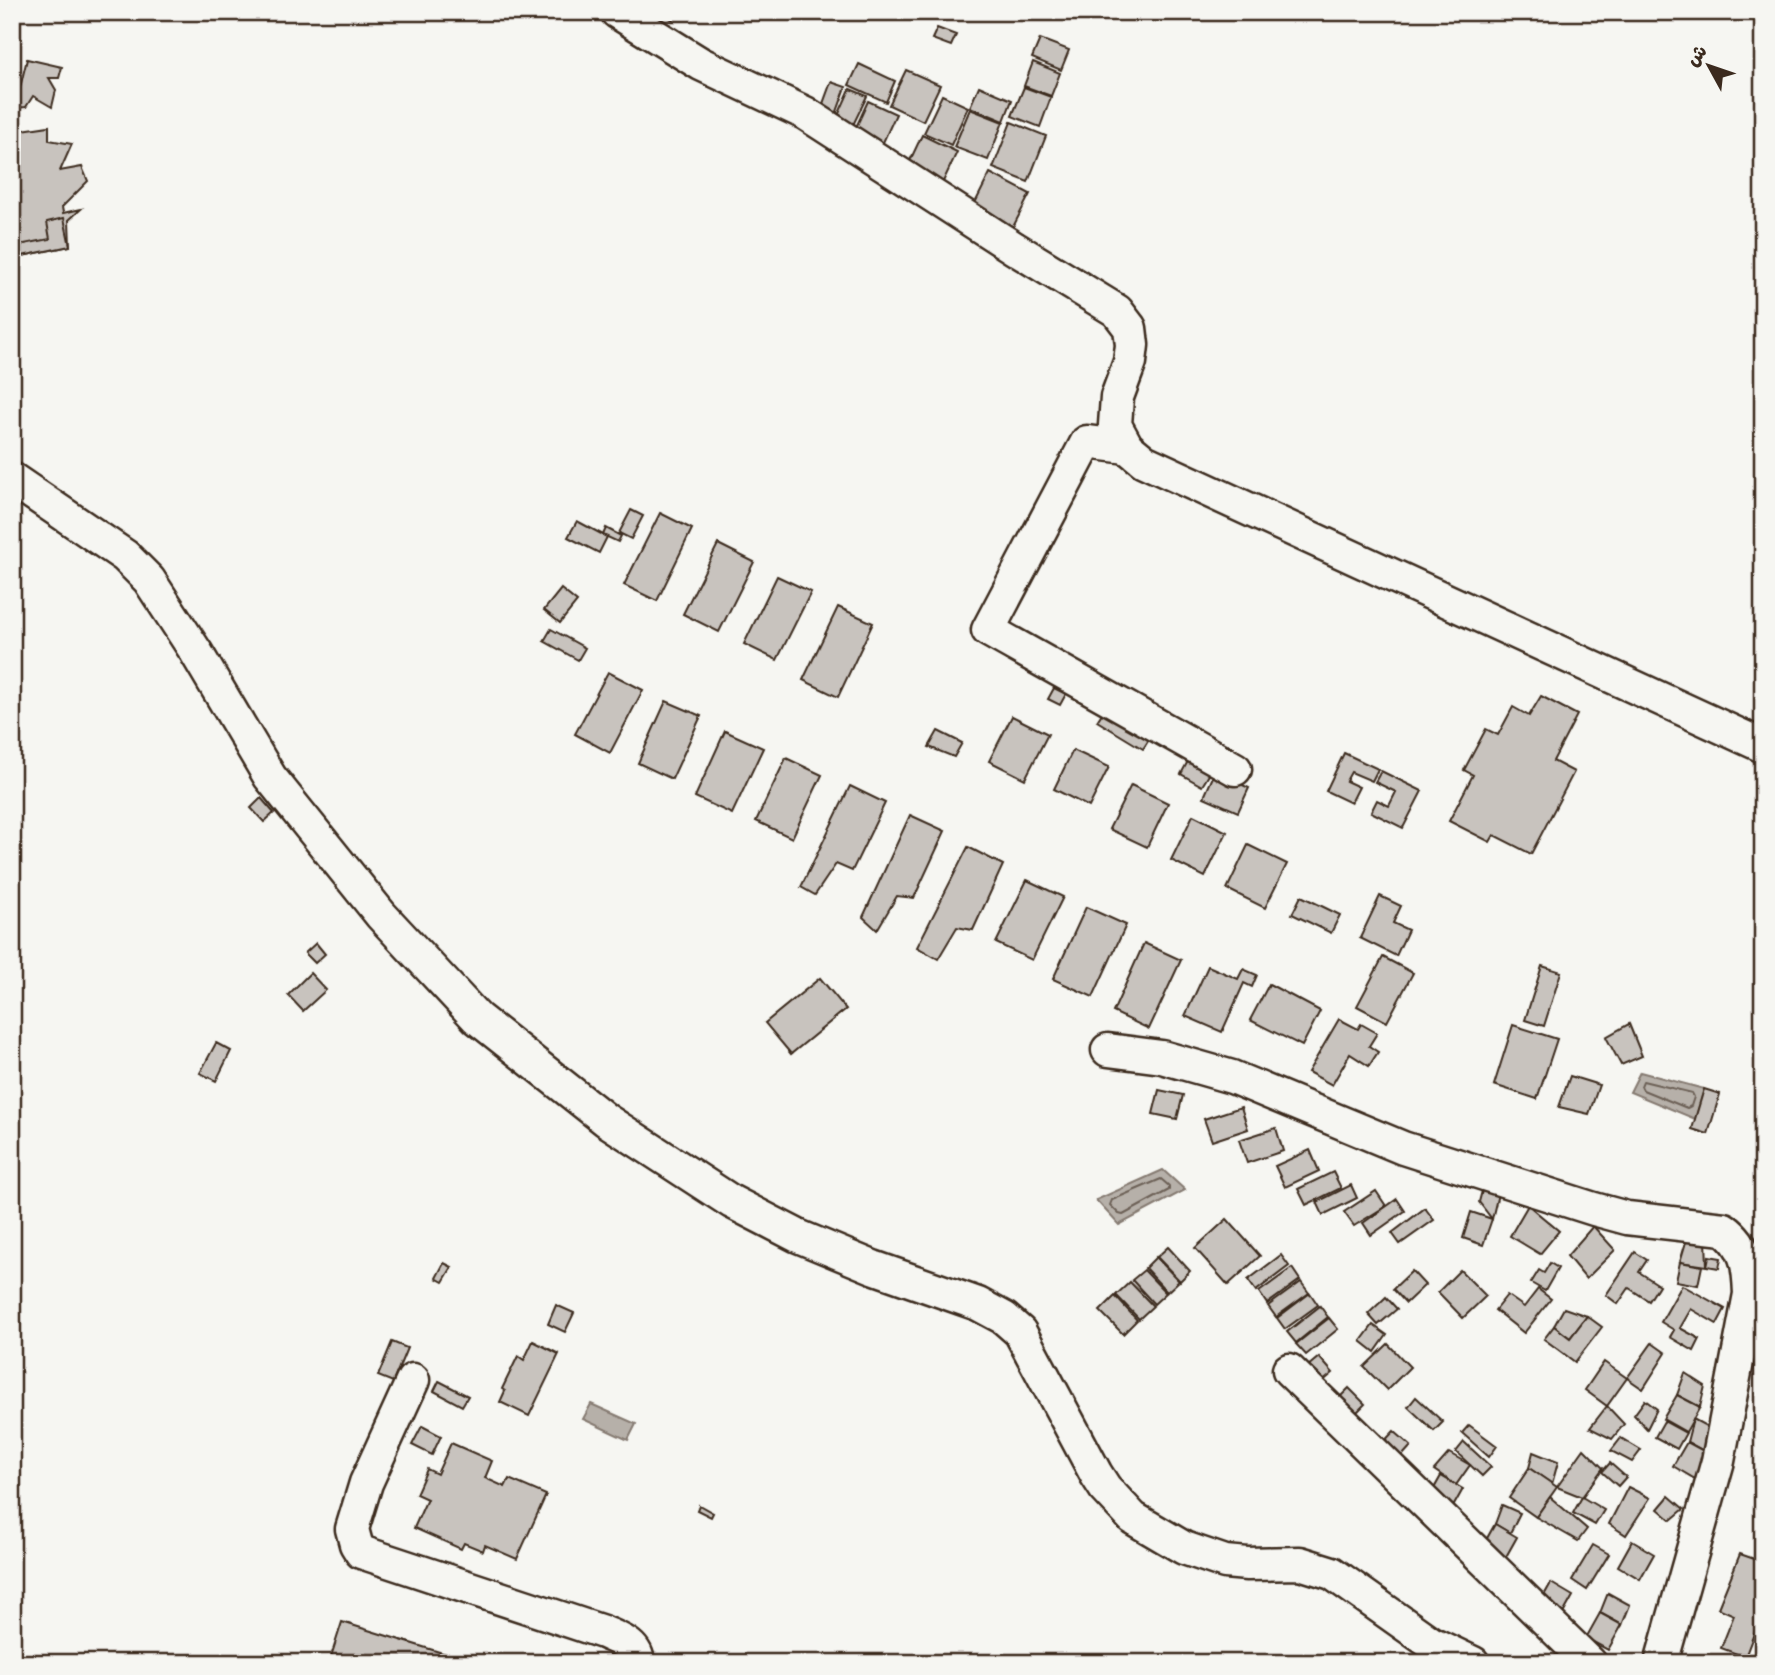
<svg xmlns="http://www.w3.org/2000/svg" width="1775" height="1675" font-family="'Architects Daughter','Playpen Sans Arabic',sans-serif">
  <style>
    .water { fill: #b6b0a9; stroke: #857a71; stroke-width: 2 }
    .lines { fill: none; stroke-linecap: round; stroke-linejoin: round }
    .shore { stroke: #6c6056; stroke-width: 2 }
    .building { fill: #c8c3be; stroke: #3b2a1e; stroke-width: 2 }
    .minor-casing { stroke: #3b2a1e; stroke-width: 37 }
    .minor { stroke: #f6f6f2; stroke-width: 32 }
  </style>
  <rect width="100%" height="100%" fill="#f6f6f2"/>
  <filter id="ink" filterUnits="userSpaceOnUse"><feTurbulence type="fractalNoise" baseFrequency=".0143" numOctaves="2"/><feDisplacementMap in="SourceGraphic" scale="14" xChannelSelector="R" yChannelSelector="G"/><feConvolveMatrix kernelMatrix="1 2 1 2 8 2 1 2 1" color-interpolation-filters="sRGB"/></filter>
  <g filter="url(#ink)">
    <g class="water">
      <polygon points="1640,1072 1704,1089 1695,1119 1630,1092"/>
      <polygon points="1163,1170 1185,1190 1119,1225 1096,1200"/>
      <polygon points="591,1404 636,1424 628,1440 583,1419"/>
    </g>
    <g class="lines">
      <g class="shore">
        <polygon points="1643,1081 1692,1093 1694,1097 1691,1106 1687,1108 1643,1090 1641,1086"/>
        <polygon points="1161,1179 1169,1186 1169,1190 1123,1215 1119,1214 1110,1205 1112,1200"/>
      </g>
    </g>
    <g class="building">
      <polygon points="658,12 677,12 673,20"/>
      <polygon points="937,28 956,35 951,46 932,39"/>
      <polygon points="1040,39 1069,50 1061,70 1032,58"/>
      <polygon points="27,59 62,67 59,78 49,78 56,90 52,107 33,96 26,107 15,108"/>
      <polygon points="1033,62 1060,73 1051,96 1024,86"/>
      <polygon points="859,64 895,81 886,102 849,85"/>
      <polygon points="906,70 940,85 923,121 889,105"/>
      <polygon points="831,82 846,87 835,117 820,112"/>
      <polygon points="979,86 1012,100 1004,121 970,107"/>
      <polygon points="1024,87 1051,97 1040,127 1012,116"/>
      <polygon points="850,89 867,96 852,127 836,120"/>
      <polygon points="942,95 968,107 951,145 924,133"/>
      <polygon points="868,101 896,114 880,149 852,136"/>
      <polygon points="970,109 1003,122 988,160 954,147"/>
      <polygon points="1011,122 1046,136 1028,182 993,168"/>
      <polygon points="49,126 49,140 72,144 60,171 82,167 88,181 62,207 63,213 81,209 69,220 70,246 22,256 12,254 12,187 19,185 15,131"/>
      <polygon points="922,135 957,152 942,184 907,167"/>
      <polygon points="990,173 1030,194 1013,227 973,207"/>
      <polygon points="64,218 70,246 22,256 19,245 50,239 47,222"/>
      <polygon points="631,510 643,516 631,539 619,533"/>
      <polygon points="660,513 692,529 657,601 624,585"/>
      <polygon points="577,521 607,537 599,553 568,537"/>
      <polygon points="606,528 621,536 618,542 603,535"/>
      <polygon points="718,544 754,562 719,632 683,614"/>
      <polygon points="777,576 811,592 777,660 744,644"/>
      <polygon points="561,589 577,602 560,623 544,610"/>
      <polygon points="838,607 873,623 838,697 803,680"/>
      <polygon points="551,629 585,648 578,660 544,641"/>
      <polygon points="608,672 643,690 610,753 575,734"/>
      <polygon points="1054,688 1066,694 1060,705 1048,699"/>
      <polygon points="1541,696 1577,715 1553,761 1574,772 1531,854 1494,835 1490,842 1449,821 1473,775 1464,770 1486,729 1498,735 1513,707 1529,716"/>
      <polygon points="666,701 701,716 672,779 638,763"/>
      <polygon points="1104,710 1150,738 1143,749 1097,721"/>
      <polygon points="1012,716 1048,734 1025,779 989,761"/>
      <polygon points="725,731 763,748 732,814 695,797"/>
      <polygon points="938,731 962,743 954,757 929,747"/>
      <polygon points="1073,750 1109,767 1089,807 1054,789"/>
      <polygon points="1344,753 1378,769 1372,781 1351,772 1346,781 1359,787 1351,803 1326,791"/>
      <polygon points="786,758 822,775 792,838 756,821"/>
      <polygon points="1188,761 1210,773 1202,786 1181,774"/>
      <polygon points="1381,771 1422,791 1403,828 1371,812 1377,800 1389,806 1396,792 1375,782"/>
      <polygon points="1215,772 1249,788 1238,812 1204,797"/>
      <polygon points="1131,785 1168,803 1147,847 1109,829"/>
      <polygon points="850,786 885,803 852,871 836,864 815,895 801,887"/>
      <polygon points="261,798 274,813 264,822 251,808"/>
      <polygon points="910,815 945,831 914,898 897,896 877,930 863,917"/>
      <polygon points="1193,815 1227,832 1205,877 1171,860"/>
      <polygon points="1248,845 1287,864 1265,908 1227,889"/>
      <polygon points="968,847 1003,865 973,930 957,927 938,959 917,947"/>
      <polygon points="1027,880 1063,897 1032,960 996,943"/>
      <polygon points="1301,896 1340,915 1331,933 1292,914"/>
      <polygon points="1380,896 1401,906 1393,923 1408,930 1396,956 1360,938"/>
      <polygon points="1086,907 1126,925 1093,997 1053,979"/>
      <polygon points="316,943 325,954 315,963 305,953"/>
      <polygon points="1144,943 1181,960 1149,1029 1113,1012"/>
      <polygon points="1383,957 1413,973 1387,1022 1357,1006"/>
      <polygon points="1208,966 1238,979 1243,969 1257,975 1252,987 1244,983 1222,1032 1185,1016"/>
      <polygon points="1542,966 1561,972 1544,1026 1525,1020"/>
      <polygon points="310,973 326,990 303,1011 288,995"/>
      <polygon points="820,978 846,1009 791,1054 765,1023"/>
      <polygon points="1269,984 1320,1011 1302,1046 1250,1020"/>
      <polygon points="1339,1019 1358,1029 1361,1024 1377,1033 1369,1046 1378,1052 1369,1066 1350,1054 1332,1085 1308,1072"/>
      <polygon points="1629,1024 1642,1056 1621,1065 1606,1037"/>
      <polygon points="1513,1025 1557,1039 1537,1099 1494,1085"/>
      <polygon points="216,1043 231,1051 216,1081 200,1073"/>
      <polygon points="1570,1076 1599,1085 1589,1114 1559,1107"/>
      <polygon points="1704,1089 1720,1094 1708,1134 1692,1129"/>
      <polygon points="1159,1090 1183,1095 1177,1119 1153,1114"/>
      <polygon points="1241,1107 1248,1129 1212,1141 1204,1119"/>
      <polygon points="1276,1128 1283,1151 1247,1163 1239,1140"/>
      <polygon points="1310,1150 1319,1171 1285,1187 1275,1166"/>
      <polygon points="1333,1172 1341,1188 1306,1205 1298,1189"/>
      <polygon points="1486,1176 1501,1181 1492,1219 1479,1202"/>
      <polygon points="1351,1185 1357,1198 1323,1215 1317,1202"/>
      <polygon points="1376,1191 1386,1206 1354,1226 1344,1212"/>
      <polygon points="1397,1199 1405,1211 1371,1235 1363,1223"/>
      <polygon points="1528,1205 1559,1231 1540,1254 1510,1236"/>
      <polygon points="1425,1208 1434,1220 1400,1244 1392,1233"/>
      <polygon points="1471,1212 1492,1219 1483,1245 1463,1238"/>
      <polygon points="1227,1219 1260,1256 1228,1285 1195,1248"/>
      <polygon points="1691,1225 1706,1239 1707,1266 1680,1262"/>
      <polygon points="1593,1226 1615,1250 1586,1279 1567,1256"/>
      <polygon points="1168,1247 1190,1271 1180,1281 1157,1257"/>
      <polygon points="1635,1252 1647,1260 1639,1272 1659,1285 1649,1301 1629,1288 1618,1304 1606,1295"/>
      <polygon points="1281,1255 1289,1266 1256,1291 1248,1280"/>
      <polygon points="1709,1256 1721,1258 1719,1268 1707,1266"/>
      <polygon points="1156,1257 1179,1281 1167,1292 1145,1268"/>
      <polygon points="1680,1262 1702,1266 1698,1285 1676,1281"/>
      <polygon points="444,1263 452,1267 443,1282 436,1278"/>
      <polygon points="1550,1263 1558,1268 1545,1291 1531,1283 1539,1270 1544,1273"/>
      <polygon points="1292,1268 1300,1280 1267,1304 1259,1292"/>
      <polygon points="1144,1270 1166,1293 1154,1304 1132,1280"/>
      <polygon points="1460,1270 1486,1296 1463,1318 1438,1292"/>
      <polygon points="1412,1271 1425,1285 1406,1303 1393,1289"/>
      <polygon points="1130,1282 1153,1306 1139,1319 1116,1295"/>
      <polygon points="1301,1282 1309,1293 1276,1317 1268,1306"/>
      <polygon points="1682,1285 1725,1309 1717,1324 1691,1309 1680,1328 1700,1339 1694,1351 1670,1337 1674,1330 1661,1322"/>
      <polygon points="1538,1289 1551,1299 1524,1333 1495,1310 1507,1295 1524,1307"/>
      <polygon points="1310,1293 1318,1305 1285,1329 1277,1318"/>
      <polygon points="1115,1296 1137,1320 1123,1334 1100,1311"/>
      <polygon points="1386,1297 1397,1309 1378,1325 1368,1314"/>
      <polygon points="556,1305 574,1313 565,1332 548,1324"/>
      <polygon points="1320,1306 1328,1317 1296,1343 1287,1332"/>
      <polygon points="1564,1308 1587,1316 1570,1338 1554,1326"/>
      <polygon points="1587,1316 1602,1327 1575,1362 1544,1339 1554,1326 1570,1338"/>
      <polygon points="1329,1318 1338,1329 1306,1355 1296,1344"/>
      <polygon points="1373,1325 1387,1335 1375,1352 1361,1341"/>
      <polygon points="533,1341 559,1354 529,1416 500,1402 505,1391 502,1389 518,1356 524,1360"/>
      <polygon points="392,1342 407,1348 393,1382 378,1376"/>
      <polygon points="1652,1343 1666,1353 1643,1389 1627,1378"/>
      <polygon points="1388,1344 1410,1367 1387,1390 1364,1367"/>
      <polygon points="1319,1357 1333,1373 1316,1387 1302,1371"/>
      <polygon points="1604,1362 1627,1378 1607,1406 1585,1390"/>
      <polygon points="1685,1373 1705,1386 1700,1407 1677,1395"/>
      <polygon points="439,1381 468,1396 462,1406 434,1391"/>
      <polygon points="1349,1388 1365,1404 1349,1420 1333,1404"/>
      <polygon points="1677,1395 1700,1407 1686,1432 1663,1419"/>
      <polygon points="1416,1397 1443,1422 1434,1431 1408,1407"/>
      <polygon points="1645,1400 1657,1409 1647,1429 1634,1415"/>
      <polygon points="1607,1406 1624,1424 1612,1439 1590,1428"/>
      <polygon points="1693,1419 1710,1428 1709,1454 1687,1442"/>
      <polygon points="1664,1421 1686,1433 1677,1449 1655,1437"/>
      <polygon points="1469,1425 1497,1446 1489,1457 1462,1433"/>
      <polygon points="422,1426 441,1436 432,1455 412,1445"/>
      <polygon points="1394,1431 1411,1446 1393,1466 1376,1450"/>
      <polygon points="1621,1438 1641,1450 1632,1462 1611,1451"/>
      <polygon points="1464,1442 1491,1467 1482,1476 1456,1452"/>
      <polygon points="1687,1442 1709,1454 1695,1479 1673,1466"/>
      <polygon points="451,1443 492,1461 485,1478 505,1487 509,1479 546,1495 517,1559 485,1545 483,1551 464,1543 461,1549 414,1528 427,1499 416,1494 427,1469 437,1474"/>
      <polygon points="1584,1449 1603,1468 1582,1497 1557,1487"/>
      <polygon points="1533,1452 1558,1462 1552,1484 1529,1468"/>
      <polygon points="1449,1453 1470,1465 1456,1485 1434,1470"/>
      <polygon points="1610,1463 1626,1477 1618,1486 1602,1472"/>
      <polygon points="1529,1468 1557,1487 1536,1517 1509,1498"/>
      <polygon points="1441,1476 1463,1489 1449,1514 1427,1501"/>
      <polygon points="1628,1487 1650,1498 1626,1535 1609,1524"/>
      <polygon points="1669,1496 1684,1509 1671,1520 1658,1509"/>
      <polygon points="1550,1497 1587,1529 1578,1541 1536,1517"/>
      <polygon points="1582,1497 1604,1510 1595,1525 1573,1513"/>
      <polygon points="699,1505 713,1513 711,1517 697,1510"/>
      <polygon points="1502,1505 1520,1513 1510,1533 1495,1524"/>
      <polygon points="1495,1524 1517,1537 1503,1562 1481,1549"/>
      <polygon points="1632,1541 1654,1554 1640,1579 1618,1566"/>
      <polygon points="1593,1545 1609,1554 1587,1590 1572,1580"/>
      <polygon points="1740,1554 1763,1562 1763,1620 1760,1618 1745,1657 1721,1648 1734,1615 1718,1608"/>
      <polygon points="1551,1583 1573,1596 1559,1621 1537,1608"/>
      <polygon points="1608,1593 1630,1605 1622,1625 1600,1613"/>
      <polygon points="1600,1613 1622,1625 1608,1650 1586,1638"/>
      <polygon points="342,1622 449,1655 446,1663 385,1663 374,1659 373,1663 329,1663"/>
    </g>
    <g class="lines">
      <defs>
        <g id="minor">
          <polyline points="617,12 701,64 805,113 1014,248 1117,311 1130,328 1132,345 1130,362 1117,397 1115,425 1127,447 1144,461 1763,746"/>
          <polyline points="1127,447 1087,442 988,630 1235,769"/>
          <polyline points="12,479 125,556 149,580 196,652 270,777 381,915 477,1018 606,1120 732,1202 798,1236 873,1267 978,1304 1004,1318 1020,1332 1096,1474 1105,1488 1133,1518 1184,1548 1225,1562 1247,1564 1300,1563 1332,1573 1431,1643 1473,1663"/>
          <path d="M 1108,1050 L 1162,1057 L 1232,1077 L 1403,1148 L 1594,1209 L 1627,1218 L 1724,1229 C 1747,1246 1749,1267 1750,1294 L 1718,1461 L 1661,1663"/>
          <polyline points="1289,1370 1590,1663"/>
          <path d="M 413,1380 L 366,1483 L 352,1529 L 356,1544 L 361,1552 L 603,1632 C 618,1639 637,1644 638,1663"/>
        </g>
      </defs>
      <use href="#minor" class="minor-casing"/>
      <use href="#minor" class="minor"/>
    </g>
  </g>
  <rect width="1775" height="1675" fill="none" stroke="#f6f6f2" stroke-width="42"/>
  <rect x="21" y="21" width="1733" height="1633" fill="none" stroke="#3b2a1e" stroke-width="2.5" filter="url(#ink)"/>
  <g transform="translate(1709 66) rotate(310)" stroke="#f6f6f2" stroke-width="5" paint-order="stroke">
  <path d="M0-5L12 26L0 18L-12 26Z" fill="#3b2a1e"/>
  <text y="-10" font-size="19" font-weight="bold" text-anchor="middle" fill="#3b2a1e">ش</text>
  </g>
</svg>
